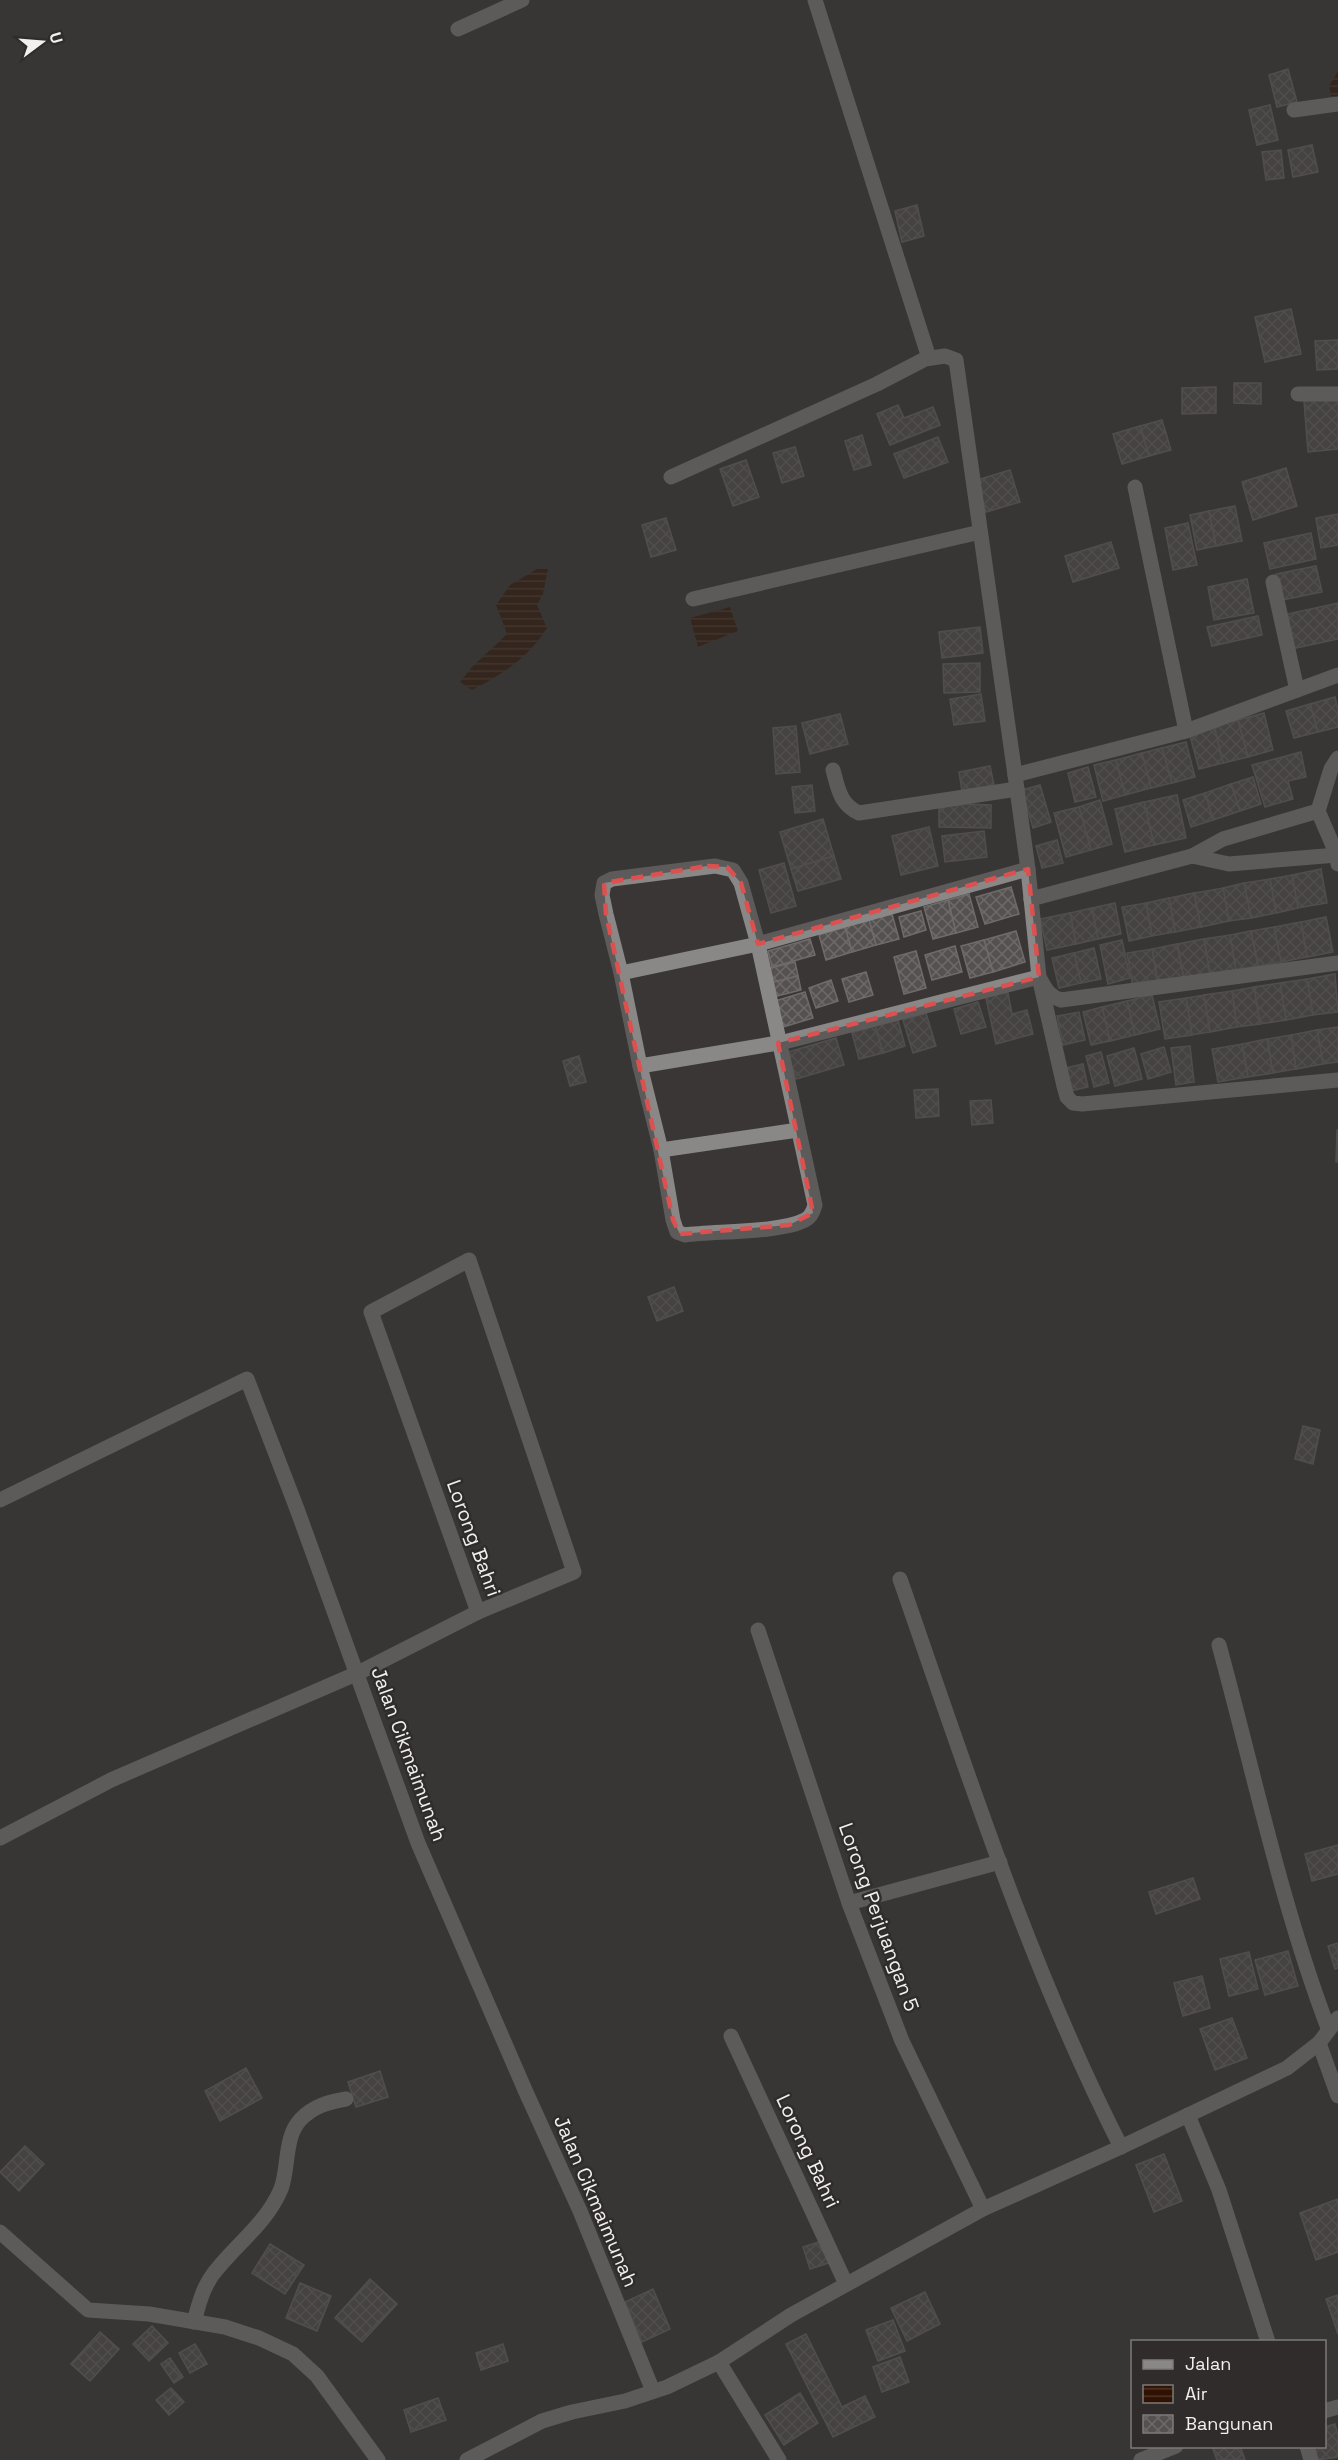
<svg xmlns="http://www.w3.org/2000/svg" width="1338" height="2460" font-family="'Space Grotesk',sans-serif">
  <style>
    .water { fill: url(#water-rules) }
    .building { fill: url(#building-cross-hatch); stroke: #6e6b69; stroke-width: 1.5 }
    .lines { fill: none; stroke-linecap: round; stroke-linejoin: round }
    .minor { stroke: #898887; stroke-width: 15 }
    .marked { fill: none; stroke: #dc5050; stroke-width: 4.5; stroke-dasharray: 12 8; stroke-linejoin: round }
    .labels { text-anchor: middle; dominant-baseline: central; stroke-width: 5; stroke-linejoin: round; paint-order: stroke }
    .street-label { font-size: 20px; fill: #f2f0ef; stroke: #2f2c2b }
  </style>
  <defs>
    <pattern id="water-rules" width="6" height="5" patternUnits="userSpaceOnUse" patternTransform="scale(1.5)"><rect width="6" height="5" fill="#2f1202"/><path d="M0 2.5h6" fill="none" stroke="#4e3527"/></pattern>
    <pattern id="building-cross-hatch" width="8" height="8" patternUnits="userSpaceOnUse" patternTransform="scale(1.5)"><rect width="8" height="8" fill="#555150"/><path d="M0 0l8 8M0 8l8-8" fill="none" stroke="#6e6a6a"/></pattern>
  </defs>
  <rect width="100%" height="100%" fill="#393635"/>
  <g class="water">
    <polygon points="1338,71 1338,97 1331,96 1329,86"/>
    <path d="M 537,569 L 548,569 L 543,594 L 537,605 L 547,628 C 529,657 502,675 472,690 L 460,682 L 471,668 L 507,634 L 496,605 L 510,585 Z"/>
    <polygon points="730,607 738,631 698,647 690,618"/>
  </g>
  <g class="building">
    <polygon points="1288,69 1297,102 1277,107 1269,75"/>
    <polygon points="1270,105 1278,140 1257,145 1249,110"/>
    <polygon points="1312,145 1318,172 1293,177 1288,150"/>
    <polygon points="1281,150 1284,178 1266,180 1262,152"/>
    <polygon points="917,205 924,236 902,242 895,211"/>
    <polygon points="1291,309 1301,354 1265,362 1255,317"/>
    <polygon points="1338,340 1338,369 1317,370 1315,341"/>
    <polygon points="1234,383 1261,383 1261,404 1234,403"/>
    <polygon points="1216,387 1216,413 1182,414 1182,388"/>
    <polygon points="1338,399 1338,449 1308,452 1304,401"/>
    <polygon points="898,405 904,418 933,407 940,425 890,445 877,414"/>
    <polygon points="1162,420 1171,450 1149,456 1140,426"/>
    <polygon points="1140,426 1149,456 1122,464 1113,434"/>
    <polygon points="862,435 871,465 854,470 845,441"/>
    <polygon points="938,437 948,462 904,478 894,454"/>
    <polygon points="795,447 804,476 782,483 773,453"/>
    <polygon points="746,460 759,497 733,506 720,469"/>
    <polygon points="1286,468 1297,506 1253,520 1242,482"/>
    <polygon points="1010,470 1020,502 986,512 977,480"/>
    <polygon points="1235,506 1242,541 1216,546 1209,511"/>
    <polygon points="1209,511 1216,546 1197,550 1190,515"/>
    <polygon points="1338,514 1338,545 1321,548 1316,518"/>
    <polygon points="666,518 676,550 651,557 642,525"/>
    <polygon points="1188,523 1197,565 1173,570 1165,528"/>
    <polygon points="1311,533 1316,559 1270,569 1264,543"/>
    <polygon points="1111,542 1119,568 1073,582 1065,556"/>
    <polygon points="1316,566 1322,592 1282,600 1276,574"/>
    <polygon points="1247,579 1254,613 1214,620 1208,587"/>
    <polygon points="1338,603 1338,639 1291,649 1283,615"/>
    <polygon points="1258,616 1262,635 1212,646 1207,627"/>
    <polygon points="980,627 983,653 942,658 939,632"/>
    <polygon points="980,663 980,692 944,693 943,664"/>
    <polygon points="981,694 985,721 954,725 950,699"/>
    <polygon points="1335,697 1338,710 1338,727 1318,732 1310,704"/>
    <polygon points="1310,704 1318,732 1294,738 1286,711"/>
    <polygon points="1264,713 1273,750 1248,757 1238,720"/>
    <polygon points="840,714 848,744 810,754 802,723"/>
    <polygon points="1238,720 1248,757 1223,763 1214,726"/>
    <polygon points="796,726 800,772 776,774 773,728"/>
    <polygon points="1214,726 1223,763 1199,769 1189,732"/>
    <polygon points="1186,742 1195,777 1172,783 1162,748"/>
    <polygon points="1162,748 1172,783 1151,788 1142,753"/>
    <polygon points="1301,752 1306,777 1288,781 1293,799 1265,807 1252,765"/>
    <polygon points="1142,753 1151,788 1125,795 1116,760"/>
    <polygon points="1116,760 1125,795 1103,801 1094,765"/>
    <polygon points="990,766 994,785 962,791 959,772"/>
    <polygon points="1088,767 1096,797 1075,802 1068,773"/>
    <polygon points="1253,777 1261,804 1240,811 1231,784"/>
    <polygon points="1231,784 1240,811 1213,820 1205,793"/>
    <polygon points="812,785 815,811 795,813 792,787"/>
    <polygon points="1040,785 1051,822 1033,828 1022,790"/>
    <polygon points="1205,793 1213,820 1191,827 1183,800"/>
    <polygon points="1177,795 1186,838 1154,845 1144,802"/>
    <polygon points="1100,800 1112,844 1091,850 1079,807"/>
    <polygon points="1144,802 1154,845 1125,852 1115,809"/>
    <polygon points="939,803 991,805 991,828 939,827"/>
    <polygon points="1079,807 1091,850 1066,857 1054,813"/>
    <polygon points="823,819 834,856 791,869 780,832"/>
    <polygon points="929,827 938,866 901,875 892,836"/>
    <polygon points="984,831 987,857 945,862 942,836"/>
    <polygon points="1057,840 1063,863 1042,868 1036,846"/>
    <polygon points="834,856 841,879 798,891 791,869"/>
    <polygon points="784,863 796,906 771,913 759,870"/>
    <polygon points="1321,869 1327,903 1298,908 1292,875"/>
    <polygon points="1292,875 1298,908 1276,913 1270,879"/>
    <polygon points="1270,879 1276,913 1251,918 1244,883"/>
    <polygon points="1244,883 1251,918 1229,921 1223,888"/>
    <polygon points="1011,887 1019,914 985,924 976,897"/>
    <polygon points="1223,888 1229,921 1201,927 1194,893"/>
    <polygon points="1194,893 1201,927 1175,932 1169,898"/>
    <polygon points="969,894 978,927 956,933 948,900"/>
    <polygon points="1169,898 1175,932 1152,936 1146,903"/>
    <polygon points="948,900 956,933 933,939 924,907"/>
    <polygon points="1115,903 1121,934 1098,939 1092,908"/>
    <polygon points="1146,903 1152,936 1129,941 1122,907"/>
    <polygon points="1092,908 1098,939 1076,944 1070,913"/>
    <polygon points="921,911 926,930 904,937 899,917"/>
    <polygon points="1070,913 1076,944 1047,950 1040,919"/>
    <polygon points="892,914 899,939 876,945 869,920"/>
    <polygon points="1326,917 1333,952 1307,957 1301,922"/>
    <polygon points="869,920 876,945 852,952 845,927"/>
    <polygon points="1301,922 1307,957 1281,962 1274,927"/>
    <polygon points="845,927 852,952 826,960 819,935"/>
    <polygon points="1274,927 1281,962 1258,966 1251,931"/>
    <polygon points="1016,931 1025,962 993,972 984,940"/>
    <polygon points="1251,931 1258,966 1236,970 1230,935"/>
    <polygon points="1230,935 1236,970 1210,974 1204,939"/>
    <polygon points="810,939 815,955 772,967 768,951"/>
    <polygon points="1204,939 1210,974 1184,979 1177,944"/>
    <polygon points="984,940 993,972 970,978 961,946"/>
    <polygon points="1122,940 1130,978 1108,984 1100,945"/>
    <polygon points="1177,944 1184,979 1158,984 1152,949"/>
    <polygon points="955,946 962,972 932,980 925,955"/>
    <polygon points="1094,948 1101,979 1081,983 1074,953"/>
    <polygon points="1152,949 1158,984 1133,988 1127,953"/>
    <polygon points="916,951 926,988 904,994 894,957"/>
    <polygon points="1074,953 1081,983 1059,988 1052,958"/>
    <polygon points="795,962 798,976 770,983 767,969"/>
    <polygon points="866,972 873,995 849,1002 842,979"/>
    <polygon points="1335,974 1338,1012 1313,1015 1307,979"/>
    <polygon points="798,976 801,990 773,997 770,983"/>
    <polygon points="1307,979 1313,1015 1286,1020 1280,983"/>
    <polygon points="831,980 838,1001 816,1008 809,988"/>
    <polygon points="1280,983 1286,1020 1260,1024 1254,987"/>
    <polygon points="1254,987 1260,1024 1237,1027 1232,991"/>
    <polygon points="1007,988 1012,1014 1027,1010 1033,1034 996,1044 985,994"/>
    <polygon points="1232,991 1237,1027 1210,1032 1204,995"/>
    <polygon points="805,992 813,1018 783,1027 775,1001"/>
    <polygon points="1152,995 1160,1029 1135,1035 1127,1001"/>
    <polygon points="1204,995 1210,1032 1192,1035 1186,998"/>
    <polygon points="1186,998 1192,1035 1165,1039 1159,1002"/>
    <polygon points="1127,1001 1135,1035 1110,1041 1102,1007"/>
    <polygon points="978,1002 986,1027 961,1034 954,1009"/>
    <polygon points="1102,1007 1110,1041 1091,1045 1083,1012"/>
    <polygon points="1079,1012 1085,1040 1063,1045 1057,1016"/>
    <polygon points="926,1013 936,1046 913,1053 903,1020"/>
    <polygon points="898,1020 905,1046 883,1053 875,1026"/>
    <polygon points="875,1026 883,1053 859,1059 852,1033"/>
    <polygon points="1338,1027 1338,1062 1323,1064 1317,1030"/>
    <polygon points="1317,1030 1323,1064 1296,1069 1291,1035"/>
    <polygon points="1291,1035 1296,1069 1273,1073 1267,1039"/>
    <polygon points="836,1038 844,1065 796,1079 788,1052"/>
    <polygon points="1267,1039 1273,1073 1248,1077 1242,1044"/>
    <polygon points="1242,1044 1248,1077 1218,1082 1212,1049"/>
    <polygon points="1190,1046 1194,1082 1176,1085 1171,1048"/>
    <polygon points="1164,1047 1171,1072 1148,1079 1141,1054"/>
    <polygon points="1134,1048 1142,1079 1115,1086 1107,1056"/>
    <polygon points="1101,1052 1109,1083 1094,1087 1086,1056"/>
    <polygon points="579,1056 586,1082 570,1086 563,1061"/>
    <polygon points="1083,1064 1088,1087 1070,1091 1065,1068"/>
    <polygon points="938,1089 939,1116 916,1118 914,1090"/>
    <polygon points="991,1100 993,1123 972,1125 970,1101"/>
    <polygon points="1337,1130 1338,1130 1338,1162 1336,1162"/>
    <polygon points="674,1287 683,1311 657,1321 648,1297"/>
    <polygon points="1303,1426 1320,1430 1313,1464 1295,1459"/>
    <polygon points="1338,1845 1338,1874 1312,1881 1305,1854"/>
    <polygon points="1193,1878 1200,1899 1156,1914 1149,1892"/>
    <polygon points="1338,1943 1338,1968 1335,1969 1328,1946"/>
    <polygon points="1288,1951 1298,1986 1265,1995 1255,1960"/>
    <polygon points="1249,1952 1258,1989 1229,1996 1220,1959"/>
    <polygon points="1202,1976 1210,2008 1183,2016 1174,1983"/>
    <polygon points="1232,2018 1247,2058 1215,2070 1200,2029"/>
    <polygon points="246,2068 262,2098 220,2121 205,2091"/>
    <polygon points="380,2071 388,2097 356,2107 348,2082"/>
    <polygon points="25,2146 44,2164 19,2191 0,2172"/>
    <polygon points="1164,2154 1182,2201 1154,2212 1136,2165"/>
    <polygon points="1338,2199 1338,2252 1316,2260 1300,2213"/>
    <polygon points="825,2240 832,2262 810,2269 803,2247"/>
    <polygon points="270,2244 304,2265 285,2294 252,2273"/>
    <polygon points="370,2279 397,2304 362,2342 335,2318"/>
    <polygon points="300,2283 331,2296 317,2331 286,2318"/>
    <polygon points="653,2289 670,2329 642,2342 625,2302"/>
    <polygon points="925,2292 940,2324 907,2341 891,2308"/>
    <polygon points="1338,2295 1338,2334 1326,2299"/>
    <polygon points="893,2320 905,2351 878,2361 866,2330"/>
    <polygon points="152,2326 168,2343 149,2361 133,2344"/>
    <polygon points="100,2332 119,2349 90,2381 71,2364"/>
    <polygon points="806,2334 842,2407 865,2396 875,2417 833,2437 786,2344"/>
    <polygon points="195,2344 207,2364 190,2373 179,2353"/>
    <polygon points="503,2344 508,2361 481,2370 476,2353"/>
    <polygon points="900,2357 909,2382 882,2392 873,2367"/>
    <polygon points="170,2358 183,2377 174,2383 161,2364"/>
    <polygon points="171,2388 184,2402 169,2415 156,2400"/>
    <polygon points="800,2393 818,2423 784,2445 765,2415"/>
    <polygon points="438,2398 446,2420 411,2432 404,2410"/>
    <polygon points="1335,2424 1338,2435 1338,2457 1316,2460 1312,2446 1324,2446 1324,2427"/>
    <polygon points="1220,2446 1240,2446 1245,2460 1217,2460 1213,2449"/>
  </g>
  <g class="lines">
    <g class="minor">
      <polyline points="815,0 929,358"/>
      <polyline points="458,29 522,0"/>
      <polyline points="1294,110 1338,104"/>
      <polyline points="1298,394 1338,394"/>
      <path d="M 671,477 L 877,384 L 925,359 L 945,356 L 956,360 L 1015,775 L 1028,869 L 1039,977 C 1045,988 1048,996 1061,1000 L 1338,963"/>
      <polyline points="1135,487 1186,731"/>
      <polyline points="1273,582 1297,690"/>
      <polyline points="693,599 980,532"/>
      <path d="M 833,770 C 838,788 840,805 859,813 L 1017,789"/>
      <polyline points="1015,775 1186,731 1338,675"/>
      <polyline points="1318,811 1337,855 1338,864"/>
      <polyline points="1192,856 1229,864 1337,855"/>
      <path d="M 715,866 L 733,870 L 741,883 L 758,944 L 815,1205 C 813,1212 811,1217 805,1220 C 780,1233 715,1231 685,1235 L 677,1232 L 673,1220 L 661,1150 L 640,1066 L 621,973 L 606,914 L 602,895 L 604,883 L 612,879 Z"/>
      <polyline points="1031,899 1192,856 1223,839 1318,811 1331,769 1338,758"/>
      <polyline points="621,973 758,944 1028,869"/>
      <polyline points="640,1066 784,1042 1039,977 1064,1086 1067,1097 1073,1103 1082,1104 1338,1080"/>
      <polyline points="661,1150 798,1130"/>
      <polygon points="469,1260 574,1572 478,1612 371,1312"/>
      <polyline points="0,1500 247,1379 297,1509 418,1843 525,2090 580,2211 653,2391"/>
      <path d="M 900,1579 C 967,1771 1029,1966 1121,2147"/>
      <polyline points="758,1630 849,1903 902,2041 983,2209"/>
      <path d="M 1219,1645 C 1254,1773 1281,1904 1328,2028"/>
      <polyline points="0,1838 111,1780 358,1673 478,1612"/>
      <polyline points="849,1903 1000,1862"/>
      <polyline points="731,2036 846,2284"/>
      <polyline points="1319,2043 1338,2096"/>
      <polyline points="1188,2115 1219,2190 1268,2342"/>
      <polyline points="0,2232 88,2310 149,2314 225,2327 259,2338 293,2354 317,2376 378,2460"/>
      <path d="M 194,2322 C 199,2303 204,2283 218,2268 C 240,2241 267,2222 281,2189 C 289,2168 284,2136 301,2119 C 314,2106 328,2102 346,2099"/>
      <polyline points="719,2362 779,2460"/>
      <polyline points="1324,2411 1338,2407"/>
      <polyline points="1307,2446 1311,2460"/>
      <polyline points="467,2460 542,2421 572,2412 625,2401 667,2387 719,2362 791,2315 983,2209 1121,2147 1287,2068 1319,2043 1338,2018"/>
      <polyline points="1141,2460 1176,2446"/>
    </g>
  </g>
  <path d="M0 0H1338V2460H0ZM 707,866 L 727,867 L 741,883 L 758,944 L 1028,869 L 1039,977 L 778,1043 L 813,1213 L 789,1225 L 680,1234 L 673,1220 L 606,914 L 604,883 Z" fill="#393635" fill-opacity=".55" fill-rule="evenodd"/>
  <path class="marked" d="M 707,866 L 727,867 L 741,883 L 758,944 L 1028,869 L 1039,977 L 778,1043 L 813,1213 L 789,1225 L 680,1234 L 673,1220 L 606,914 L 604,883 Z"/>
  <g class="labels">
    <g class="street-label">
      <text transform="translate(474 1538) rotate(70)">Lorong Bahri</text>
      <text transform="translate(409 1754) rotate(70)">Jalan Cikmaimunah</text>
      <text transform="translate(879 1917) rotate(70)">Lorong Perjuangan 5</text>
      <text transform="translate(808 2151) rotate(65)">Lorong Bahri</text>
      <text transform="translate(596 2201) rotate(67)">Jalan Cikmaimunah</text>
    </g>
  </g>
  <rect x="1131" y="2340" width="195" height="108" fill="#2f2c2b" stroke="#7d7a79" stroke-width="1.5"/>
  <rect x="1143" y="2360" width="30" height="9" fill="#898887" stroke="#7d7a79" stroke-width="1.5"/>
  <text x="1185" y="2370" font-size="18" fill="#f2f0ef">Jalan</text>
  <rect x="1143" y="2385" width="30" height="18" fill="url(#water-rules)" stroke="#7d7a79" stroke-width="1.5"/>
  <text x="1185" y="2400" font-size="18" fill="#f2f0ef">Air</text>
  <rect x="1143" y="2415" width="30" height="18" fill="url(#building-cross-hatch)" stroke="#7d7a79" stroke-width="1.5"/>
  <text x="1185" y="2430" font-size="18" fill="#f2f0ef">Bangunan</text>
  <g transform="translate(42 42) rotate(74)" stroke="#2f2c2b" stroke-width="4.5" paint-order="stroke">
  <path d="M0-4.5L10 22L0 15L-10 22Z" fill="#f2f0ef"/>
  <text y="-9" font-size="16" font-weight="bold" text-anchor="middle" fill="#f2f0ef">U</text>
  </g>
</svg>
